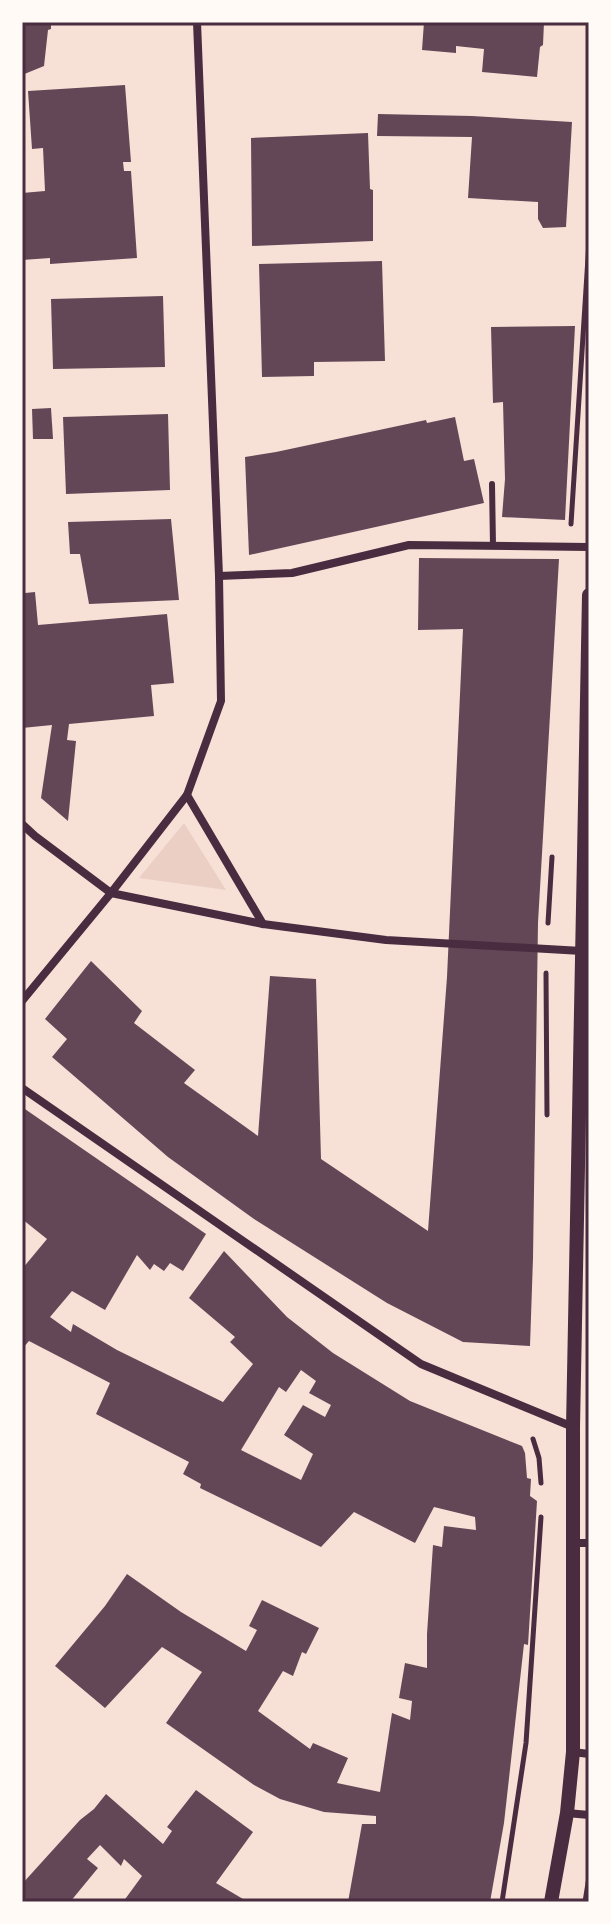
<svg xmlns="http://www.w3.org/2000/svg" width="611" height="1924" font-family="Roboto,sans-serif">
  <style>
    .green { fill: #ebcfc5 }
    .building { fill: #644757; fill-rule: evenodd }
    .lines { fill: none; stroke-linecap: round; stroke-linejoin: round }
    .path { stroke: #4a2c40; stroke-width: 5 }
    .service { stroke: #4a2c40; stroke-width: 6 }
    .minor { stroke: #4a2c40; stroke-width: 8 }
    .tertiary { stroke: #4a2c40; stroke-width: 14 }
    .neatline { fill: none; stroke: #4a2c40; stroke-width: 3 }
  </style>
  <rect width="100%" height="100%" fill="#f7e1d7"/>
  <polygon class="green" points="184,823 226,890 139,878"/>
  <g class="building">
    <polygon points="22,22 51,22 51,29 48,30 44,66 22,75"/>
    <polygon points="424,22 544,22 543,45 540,47 537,77 482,72 484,49 456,46 456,53 422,50"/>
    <polygon points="125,85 131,162 123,162 124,171 131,171 137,258 50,264 50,258 22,260 22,193 45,191 43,148 32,149 28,91"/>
    <polygon points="378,114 472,116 572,122 566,227 543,228 538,219 538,202 468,198 472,137 377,136"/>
    <polygon points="368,133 370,189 373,190 373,241 252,246 251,138"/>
    <polygon points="382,261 385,361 314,362 314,376 262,377 259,264"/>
    <polygon points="163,296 165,367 53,369 51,299"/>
    <polygon points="575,326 565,520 502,517 505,479 503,402 493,403 491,327"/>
    <polygon points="51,408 53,439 33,439 32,409"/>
    <polygon points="168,414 170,490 66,494 63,417"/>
    <polygon points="455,417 464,461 474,459 484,503 249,555 245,457 276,452 426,420 427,423"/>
    <polygon points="171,519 179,600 89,604 80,554 70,554 68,522"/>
    <polygon points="419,558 559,559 538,923 533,1258 530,1346 463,1342 387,1303 254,1219 168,1157 52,1057 67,1039 45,1019 91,961 142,1011 134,1023 195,1070 184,1083 258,1136 270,976 316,979 321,1159 428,1231 447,977 463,629 418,630"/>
    <polygon points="22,587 24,587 25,593 35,592 38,625 167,614 174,683 151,685 154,716 69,724 67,740 76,741 68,821 41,798 52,725 22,728"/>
    <path d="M 22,1107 L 206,1234 L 183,1271 L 170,1263 L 164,1271 L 154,1264 L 150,1270 L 137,1255 L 105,1310 L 72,1291 L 50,1317 L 71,1332 L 73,1324 L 117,1350 L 223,1402 L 253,1364 L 230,1342 L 235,1337 L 189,1298 L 224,1251 L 287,1317 L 333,1353 L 410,1401 L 522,1446 L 525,1453 L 527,1478 L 531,1479 L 530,1496 L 537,1501 L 528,1645 L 524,1644 L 504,1823 L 490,1902 L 348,1902 L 362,1824 L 376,1824 L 376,1816 L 324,1812 L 280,1799 L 254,1785 L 166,1723 L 202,1672 L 162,1647 L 105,1708 L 55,1666 L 105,1606 L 127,1574 L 181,1612 L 246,1651 L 257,1630 L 249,1626 L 262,1600 L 319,1628 L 306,1654 L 302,1652 L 293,1676 L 283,1671 L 258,1711 L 310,1749 L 313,1743 L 348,1758 L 337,1783 L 380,1792 L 392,1713 L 410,1720 L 412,1701 L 399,1698 L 405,1663 L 427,1668 L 427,1634 L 433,1545 L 442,1547 L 444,1526 L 476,1530 L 475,1517 L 434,1507 L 415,1543 L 354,1512 L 321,1547 L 200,1488 L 201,1484 L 183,1474 L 189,1462 L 96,1414 L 110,1383 L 29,1341 L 22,1349 L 22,1269 L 47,1239 L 22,1219 ZM 301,1370 L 316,1381 L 309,1393 L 331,1405 L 325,1417 L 303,1405 L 284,1435 L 313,1454 L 301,1480 L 241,1450 L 279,1387 L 286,1392 Z"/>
    <polygon points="196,1790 253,1832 216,1883 243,1899 241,1902 123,1902 142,1876 124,1859 121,1866 100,1845 87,1859 98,1868 70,1902 22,1902 22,1884 80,1820 94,1809 106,1794 163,1844 172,1831 167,1827"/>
  </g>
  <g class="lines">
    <g class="path">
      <polyline points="571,524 589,242"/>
      <polyline points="548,923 552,857"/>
      <polyline points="546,973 547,1115"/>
      <polyline points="533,1439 539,1458 541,1483"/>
      <polyline points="502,1902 526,1743 541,1517"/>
      <polyline points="585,1902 589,1877"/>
    </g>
    <polyline class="service" points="492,484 493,546"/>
    <g class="minor">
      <polyline points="219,576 292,573 409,545 589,547"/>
      <polyline points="187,795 263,924"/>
      <polyline points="22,824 35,836 111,893 263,924 386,940 582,951"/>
      <polyline points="22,1001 111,893 187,795 221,701 219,576 197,22"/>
      <polyline points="22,1088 421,1364 573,1427"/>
      <polyline points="573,1543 589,1543"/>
      <polyline points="573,1752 589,1754"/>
      <polyline points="567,1813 589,1815"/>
    </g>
    <polyline class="tertiary" points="551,1902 567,1813 573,1752 573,1427 589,595"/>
  </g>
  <rect width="611" height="1924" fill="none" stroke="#fffaf5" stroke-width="48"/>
  <rect x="24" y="24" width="563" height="1876" class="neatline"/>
</svg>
